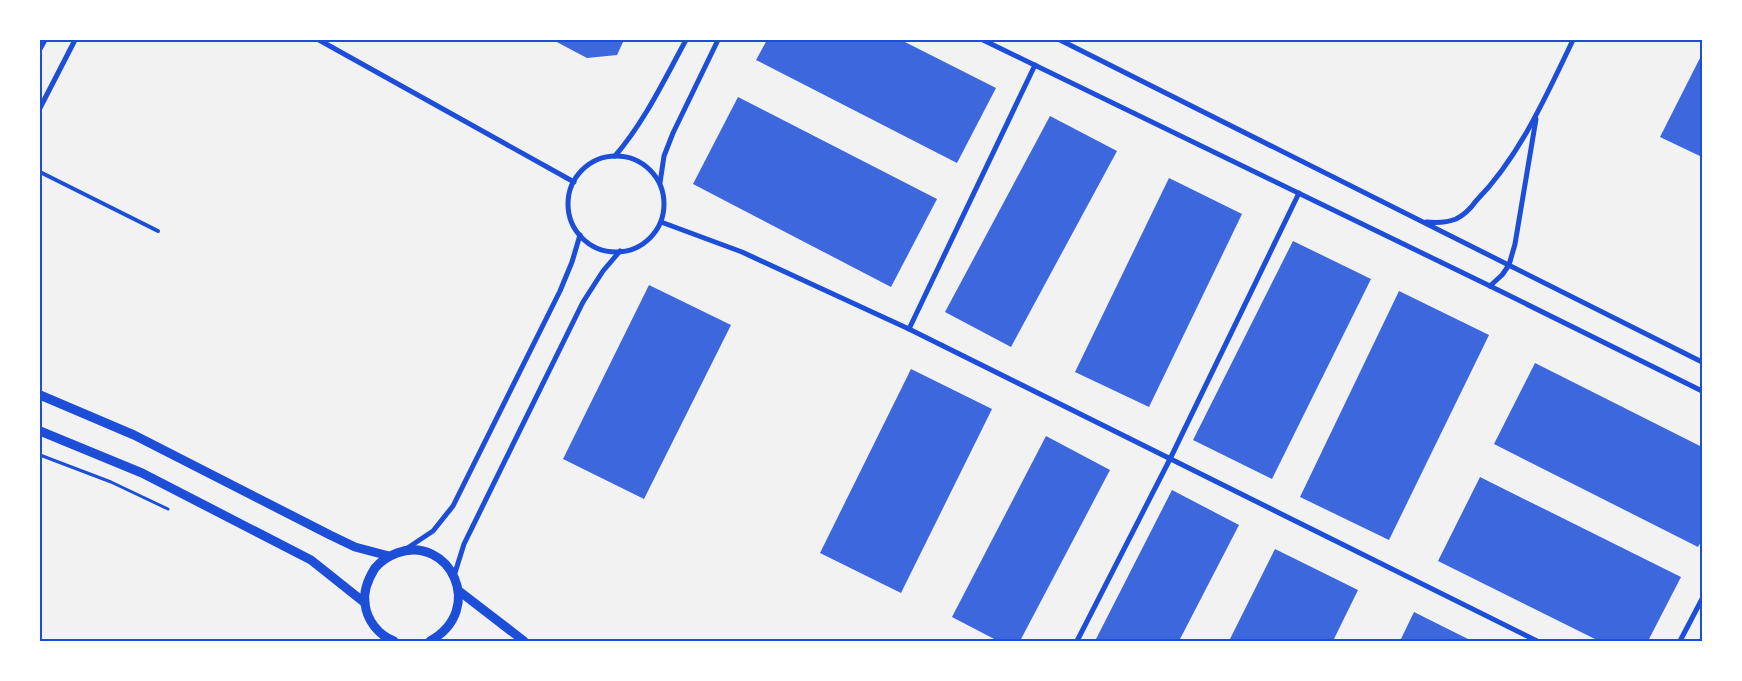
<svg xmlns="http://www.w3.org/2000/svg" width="1742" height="681" font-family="'Open Sans',sans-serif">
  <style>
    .building { fill: #3d67dc }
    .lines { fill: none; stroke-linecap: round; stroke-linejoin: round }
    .path { stroke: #1d4ed8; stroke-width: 3 }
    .service { stroke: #1d4ed8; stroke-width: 4 }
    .minor { stroke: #1d4ed8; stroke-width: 5 }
    .tertiary { stroke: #1d4ed8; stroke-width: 9 }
    .neatline { fill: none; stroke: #1d4ed8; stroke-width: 2 }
  </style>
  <rect width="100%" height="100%" fill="#f2f2f2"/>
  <g class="building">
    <polygon points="553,40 624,40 617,55 587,58"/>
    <polygon points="767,40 901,40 996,88 957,163 756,60"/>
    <polygon points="1702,54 1702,157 1660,137"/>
    <polygon points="738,97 937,199 891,287 693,184"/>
    <polygon points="1050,116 1117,151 1011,347 945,312"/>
    <polygon points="1169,178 1242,214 1149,407 1075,372"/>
    <polygon points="1293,241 1371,279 1272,479 1193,440"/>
    <polygon points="649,285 731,325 644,499 563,459"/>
    <polygon points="1399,291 1489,335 1389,540 1300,497"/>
    <polygon points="1535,363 1702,447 1702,540 1698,547 1494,444"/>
    <polygon points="911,369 992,409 901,593 820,553"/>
    <polygon points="1046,436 1110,470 1020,641 998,641 952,617"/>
    <polygon points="1480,477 1681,577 1648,641 1599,641 1438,561"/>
    <polygon points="1172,490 1239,525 1179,641 1095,641"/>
    <polygon points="1275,549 1358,590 1333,641 1229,641"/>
    <polygon points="1414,612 1472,641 1400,641"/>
  </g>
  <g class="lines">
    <polyline class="path" points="40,455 111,482 168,509"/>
    <polyline class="service" points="40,172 158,231"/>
    <g class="minor">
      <polyline points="319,40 574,182"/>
      <polyline points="983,40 1490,286 1702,391"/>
      <polyline points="1060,40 1702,362"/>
      <polyline points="40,49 45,40"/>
      <polyline points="40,108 75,40"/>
      <path d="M 615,156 C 645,121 664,80 686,40"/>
      <circle cx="616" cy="204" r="48"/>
      <polyline points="660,183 664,156 673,133 718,40"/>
      <polyline points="661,222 742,252 909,329 1537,641"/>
      <path d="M 1426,222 C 1436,223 1446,223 1456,219 C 1464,215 1471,208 1476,201 C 1520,156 1546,96 1573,40"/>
      <polyline points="1490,286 1502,275 1509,265 1515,244 1536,119"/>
      <polyline points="909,329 1035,65"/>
      <polyline points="406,549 433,531 453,506 560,291 572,262 580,235"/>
      <polyline points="454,576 464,544 583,302 603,271 620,251"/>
      <polyline points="1077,641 1170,459 1299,193"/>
      <polyline points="1680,641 1702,599"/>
    </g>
    <g class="tertiary">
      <polyline points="40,395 134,435 330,535 355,547 389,556"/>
      <polyline points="40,431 142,473 311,560 365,603"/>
      <polyline points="459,591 524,641"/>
      <path d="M 394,641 C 378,635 367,620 365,604 C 363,591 368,579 375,568 C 381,561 389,556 397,553 C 449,534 487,609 430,641"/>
    </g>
  </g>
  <rect width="1742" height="681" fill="none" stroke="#ffffff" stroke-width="82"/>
  <rect x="41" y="41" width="1660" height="599" class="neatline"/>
</svg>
